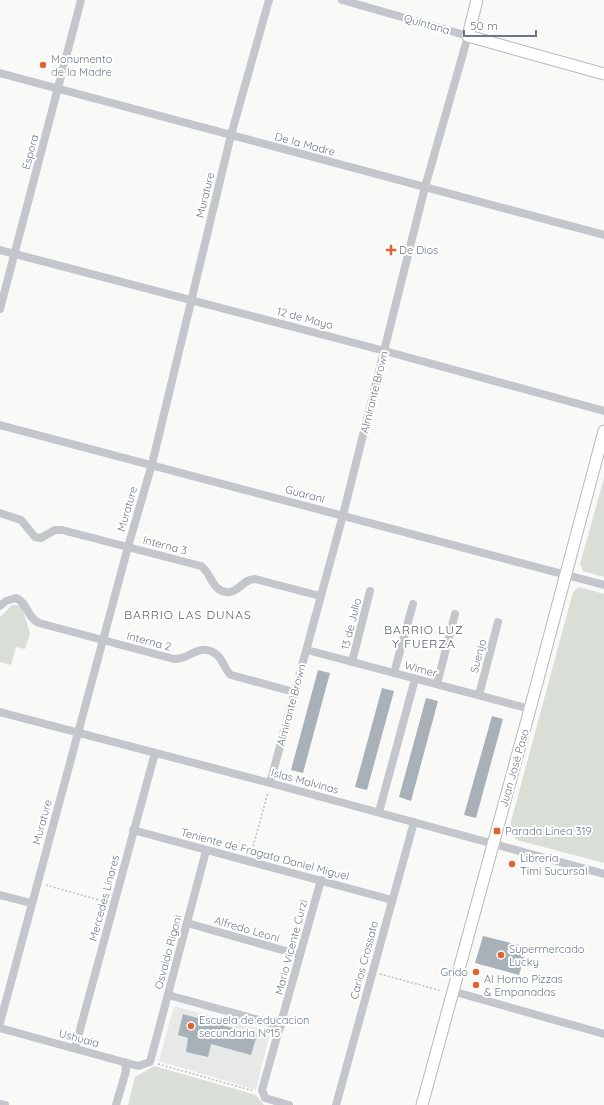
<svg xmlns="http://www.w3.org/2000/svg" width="604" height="1105" font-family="Quicksand,sans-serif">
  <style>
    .built { fill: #e7e8e8 }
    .green { fill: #d9ded6 }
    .building { fill: #a9b1b8 }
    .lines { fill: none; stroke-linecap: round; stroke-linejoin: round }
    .secondary-casing { stroke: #b5babf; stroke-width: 13 }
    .path { stroke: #bdbfc2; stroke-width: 1.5; stroke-dasharray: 2 2; stroke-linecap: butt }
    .street { stroke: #c3c6cb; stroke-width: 8 }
    .secondary { stroke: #fff; stroke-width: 11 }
    .poi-dot { fill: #e06330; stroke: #fff; stroke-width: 1.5 }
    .labels { text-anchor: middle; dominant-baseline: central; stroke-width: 4; stroke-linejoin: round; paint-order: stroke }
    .street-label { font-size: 11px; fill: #697888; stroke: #fff }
    .poi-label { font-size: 11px; fill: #697888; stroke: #fff; text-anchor: start }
    .neighbourhood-label { font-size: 12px; letter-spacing: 1px; fill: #57626d; stroke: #fff }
  </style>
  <rect width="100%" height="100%" fill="#f9f9f7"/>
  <polygon class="built" points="174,1006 270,1032 256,1090 159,1061"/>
  <g class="green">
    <polygon points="604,478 604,577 583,571 580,564"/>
    <polygon points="579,587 604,594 604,863 517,840 509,829 573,592"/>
    <polygon points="12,605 17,605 22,607 30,633 25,649 16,647 11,665 0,662 0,617"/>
    <polygon points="154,1066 256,1095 264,1105 128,1105 135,1077"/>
  </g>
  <g class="building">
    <polygon points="318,670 330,673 303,773 291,770"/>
    <polygon points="382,688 394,691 367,790 355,787"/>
    <polygon points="426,698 438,701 411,801 399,797"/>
    <polygon points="492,716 503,719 476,818 464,815"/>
    <polygon points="483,936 527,947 519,975 475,963"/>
    <polygon points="183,1014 257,1035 251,1055 211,1044 208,1057 186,1052 188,1038 178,1035"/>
  </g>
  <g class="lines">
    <defs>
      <g id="secondary">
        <polyline points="477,0 468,36 604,74"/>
        <polyline points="422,1105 530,709 604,431"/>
      </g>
    </defs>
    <use href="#secondary" class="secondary-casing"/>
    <g class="path">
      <polyline points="251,854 268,792"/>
      <polyline points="46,885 106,902"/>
      <polyline points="380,974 442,991"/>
      <polyline points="158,1064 254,1091"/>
    </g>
    <g class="street">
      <polyline points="0,73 604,235"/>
      <polyline points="0,250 385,351 604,411"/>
      <polyline points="0,309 81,0"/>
      <polyline points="0,425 604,585"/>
      <path d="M 0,513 L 21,520 L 35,537 L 41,538 L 55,530 L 62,530 L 201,566 C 212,573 212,594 230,592 C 240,590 244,579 255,579 L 320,596"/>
      <path d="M 0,606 L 6,601 L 16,598 C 28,603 27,618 39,623 L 174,659 C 190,660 198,642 216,654 C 223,659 224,669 231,675 L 294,692"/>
      <polyline points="307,650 530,709"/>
      <polyline points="352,662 370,591"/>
      <polyline points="394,673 413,604"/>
      <polyline points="437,684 455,614"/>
      <polyline points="479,695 498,622"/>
      <polyline points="0,712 270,783 604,874"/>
      <polyline points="270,783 343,515 425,187 468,36 342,0"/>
      <polyline points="379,812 415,679"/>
      <polyline points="133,830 392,900"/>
      <polyline points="0,895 31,903"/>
      <polyline points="187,923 300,955"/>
      <polyline points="452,991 604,1034"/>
      <polyline points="168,995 281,1026"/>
      <polyline points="0,1023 128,547 152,464 231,135 269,0"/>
      <polyline points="0,1028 138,1066 150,1062 206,851"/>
      <polyline points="75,1048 155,753"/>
      <polyline points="0,1104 5,1105"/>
      <polyline points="116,1105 126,1071 125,1062"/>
      <polyline points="289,1105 265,1098 262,1090 321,880"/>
      <polyline points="336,1105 414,822"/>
    </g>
    <use href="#secondary" class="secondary"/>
  </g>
  <g class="poi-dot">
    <circle cx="43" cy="65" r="4"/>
    <path d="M389 244h4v4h4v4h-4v4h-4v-4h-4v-4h4z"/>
    <rect x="493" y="827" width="8" height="8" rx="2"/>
    <circle cx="512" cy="864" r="4"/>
    <circle cx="501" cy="955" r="4"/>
    <circle cx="476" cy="972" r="4"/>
    <circle cx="476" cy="985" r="4"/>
    <circle cx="191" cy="1026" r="4"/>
  </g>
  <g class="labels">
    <g class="street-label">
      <text transform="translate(427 24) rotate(16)">Quintana</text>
      <text transform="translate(305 144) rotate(15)">De la Madre</text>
      <text transform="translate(30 152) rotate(-75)">Espora</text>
      <text transform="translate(205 195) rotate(-76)">Murature</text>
      <text transform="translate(305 318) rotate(15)">12 de Mayo</text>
      <text transform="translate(374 392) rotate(-76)">Almirante Brown</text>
      <text transform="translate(305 494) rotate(15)">Guaraní</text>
      <text transform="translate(127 509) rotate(-74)">Murature</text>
      <text transform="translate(165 545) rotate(15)">Interna 3</text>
      <text transform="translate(351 624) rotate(-76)">13 de Julio</text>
      <text transform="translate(149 641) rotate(15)">Interna 2</text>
      <text transform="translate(478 656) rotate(-75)">Suenjo</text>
      <text transform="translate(421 669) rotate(15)">Wimer</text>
      <text transform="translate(291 705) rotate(-75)">Almirante Brown</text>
      <text transform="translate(514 768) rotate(-74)">Juan José Paso</text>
      <text transform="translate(305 781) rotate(15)">Islas Malvinas</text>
      <text transform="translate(42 822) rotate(-75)">Murature</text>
      <text transform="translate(265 854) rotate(15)">Teniente de Fragata Daniel Miguel</text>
      <text transform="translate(104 898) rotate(-75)">Mercedes Linares</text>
      <text transform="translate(247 929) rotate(16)">Alfredo Leoni</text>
      <text transform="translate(291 947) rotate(-75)">Mario Vicente Curzi</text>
      <text transform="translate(168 952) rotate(-75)">Osvaldo Rigoni</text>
      <text transform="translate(364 960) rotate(-75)">Carlos Crossato</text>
      <text transform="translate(79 1038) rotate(15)">Ushuaia</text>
    </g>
    <g class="poi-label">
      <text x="51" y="59">Monumento<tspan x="51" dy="13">de la Madre</tspan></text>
      <text x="399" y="250">De Dios</text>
      <text x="505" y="831">Parada Linea 319</text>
      <text x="520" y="858">Librería<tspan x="520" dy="13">Timi Sucursal</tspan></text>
      <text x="509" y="949">Supermercado<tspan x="509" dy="13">Lucky</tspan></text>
      <text x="468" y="972" text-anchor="end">Grido</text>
      <text x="484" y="979">Al Horno Pizzas<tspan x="484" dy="13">&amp; Empanadas</tspan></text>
      <text x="199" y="1020">Escuela de educacion<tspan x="199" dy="13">secundaria Nº15</tspan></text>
    </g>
    <g class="neighbourhood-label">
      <text x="188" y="614">BARRIO LAS DUNAS</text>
      <text x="424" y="629">BARRIO LUZ<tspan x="424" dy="14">Y FUERZA</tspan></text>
    </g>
  </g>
  <path d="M464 30v6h72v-6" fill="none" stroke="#697888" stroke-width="2"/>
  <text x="470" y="30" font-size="12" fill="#697888" stroke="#ffffff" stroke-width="3" paint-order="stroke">50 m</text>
</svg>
